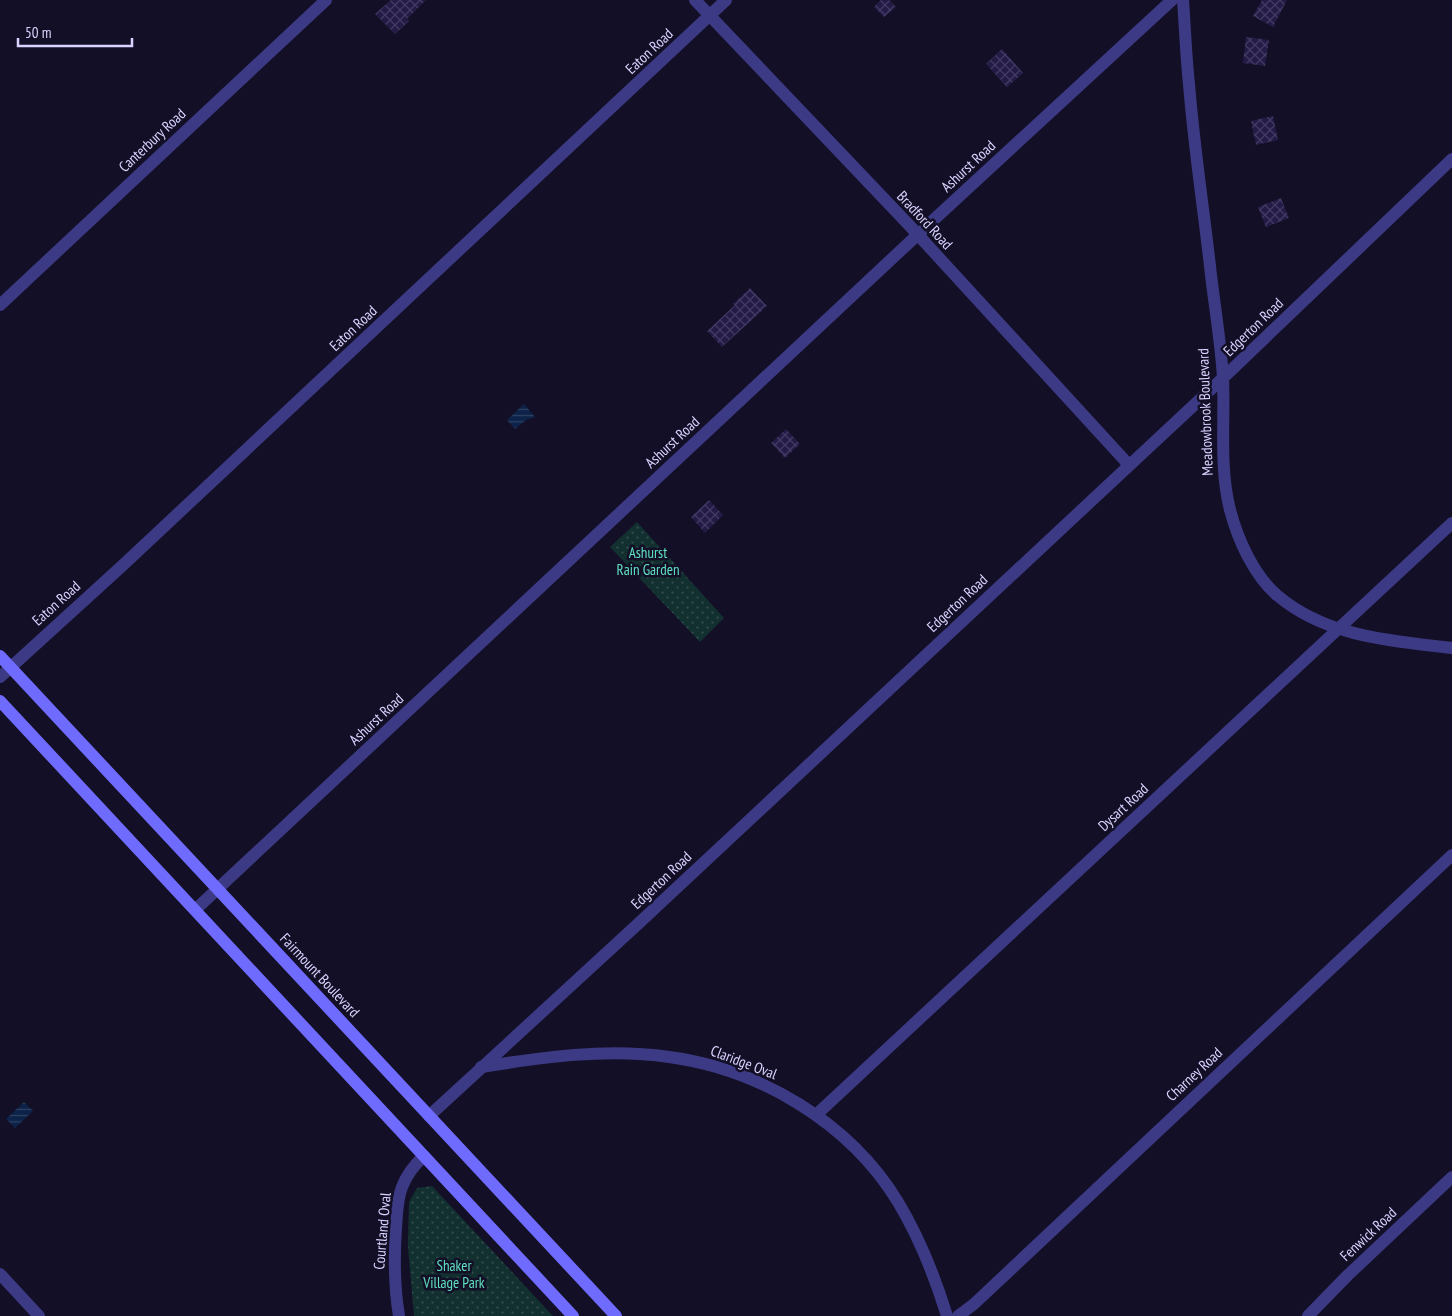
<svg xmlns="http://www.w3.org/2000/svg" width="1452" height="1316" font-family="'PT Sans Narrow',sans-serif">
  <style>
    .green { fill: url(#green-dots) }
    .water { fill: url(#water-rules) }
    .building { fill: url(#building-cross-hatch) }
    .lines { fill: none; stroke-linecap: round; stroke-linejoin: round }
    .street { stroke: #3d3a85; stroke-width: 12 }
    .secondary { stroke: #6f6bff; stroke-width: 12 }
    .labels { text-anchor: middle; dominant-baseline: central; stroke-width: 5; stroke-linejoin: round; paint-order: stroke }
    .street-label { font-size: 15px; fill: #d9d4ff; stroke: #130f26 }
    .park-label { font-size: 15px; fill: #5fe0c0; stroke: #130f26 }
  </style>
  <defs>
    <pattern id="green-dots" width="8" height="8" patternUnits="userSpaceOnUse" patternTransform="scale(1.25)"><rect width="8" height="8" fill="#12302f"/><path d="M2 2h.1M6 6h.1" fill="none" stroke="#344d4e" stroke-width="1.8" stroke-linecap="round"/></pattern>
    <pattern id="water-rules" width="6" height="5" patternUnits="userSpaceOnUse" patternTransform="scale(1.25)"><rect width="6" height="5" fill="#0c2248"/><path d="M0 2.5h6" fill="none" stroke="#2f4163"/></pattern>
    <pattern id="building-cross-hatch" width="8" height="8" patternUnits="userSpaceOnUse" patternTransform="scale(1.25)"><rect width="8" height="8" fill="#241b47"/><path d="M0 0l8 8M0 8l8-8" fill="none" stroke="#433b63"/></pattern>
  </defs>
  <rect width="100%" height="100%" fill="#130f26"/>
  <g class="green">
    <polygon points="637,522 724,618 700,642 610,547"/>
    <polygon points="432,1186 553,1316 414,1316 408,1247 409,1202 417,1188"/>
  </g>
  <g class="water">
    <polygon points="524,404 535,417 526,420 515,429 507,420"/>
    <polygon points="24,1102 33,1111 15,1128 6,1119"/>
  </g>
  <g class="building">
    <polygon points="391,0 426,0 407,19 409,21 395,34 375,14"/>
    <polygon points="881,0 889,0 896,7 884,17 874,7"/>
    <polygon points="1262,0 1287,0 1273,27 1253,16"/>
    <polygon points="1246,37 1269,40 1265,66 1243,63"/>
    <polygon points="1002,49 1023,73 1007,87 986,64"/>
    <polygon points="1273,116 1278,140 1256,145 1251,121"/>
    <polygon points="1281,198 1289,218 1266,227 1258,207"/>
    <polygon points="750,288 767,306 722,347 707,331 735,305 733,304"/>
    <polygon points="786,429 800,444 785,458 771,443"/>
    <polygon points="709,500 723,515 705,533 691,517"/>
  </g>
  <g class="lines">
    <g class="street">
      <polyline points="695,0 909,225 1129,465"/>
      <path d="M 1183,0 C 1185,28 1186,56 1189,84 C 1194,148 1204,211 1211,275 C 1215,309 1221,344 1223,378 C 1225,423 1219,466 1230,510 C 1238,540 1254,576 1278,596 C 1327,637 1392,641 1452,648"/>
      <polyline points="0,305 326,0"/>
      <polyline points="0,677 122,566 726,0"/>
      <polyline points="195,910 928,225 1172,0"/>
      <path d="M 481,1067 C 544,1057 606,1048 669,1057 C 760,1069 850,1123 898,1202 C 919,1237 935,1277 947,1316"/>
      <polyline points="816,1115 1452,523"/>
      <polyline points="429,1116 639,923 1223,378 1452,159"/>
      <polyline points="0,1274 39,1316"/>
      <path d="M 399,1316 C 394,1286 394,1258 396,1228 C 397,1214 397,1200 402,1187 C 407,1174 414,1165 424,1156"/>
      <polyline points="958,1316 974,1304 1452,855"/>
      <polyline points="1308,1316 1348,1275 1452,1177"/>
    </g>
    <g class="secondary">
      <polyline points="0,656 616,1316"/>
      <polyline points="0,701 573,1316"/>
    </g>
  </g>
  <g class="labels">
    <g class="street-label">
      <text transform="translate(649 51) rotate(-43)">Eaton Road</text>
      <text transform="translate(152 140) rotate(-43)">Canterbury Road</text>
      <text transform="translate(968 166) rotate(-43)">Ashurst Road</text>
      <text transform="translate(925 220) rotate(47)">Bradford Road</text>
      <text transform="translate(1253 327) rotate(-44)">Edgerton Road</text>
      <text transform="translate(353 328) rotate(-43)">Eaton Road</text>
      <text transform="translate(1205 412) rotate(-92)">Meadowbrook Boulevard</text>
      <text transform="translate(672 442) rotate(-43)">Ashurst Road</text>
      <text transform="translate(56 603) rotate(-42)">Eaton Road</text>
      <text transform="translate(957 603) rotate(-43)">Edgerton Road</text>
      <text transform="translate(376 719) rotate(-43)">Ashurst Road</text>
      <text transform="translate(1123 807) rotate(-43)">Dysart Road</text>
      <text transform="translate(661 880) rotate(-43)">Edgerton Road</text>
      <text transform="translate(320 975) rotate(47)">Fairmount Boulevard</text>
      <text transform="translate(744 1062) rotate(21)">Claridge Oval</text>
      <text transform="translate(1194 1074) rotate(-43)">Charney Road</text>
      <text transform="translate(382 1231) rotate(-85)">Courtland Oval</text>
      <text transform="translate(1368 1234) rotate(-43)">Fenwick Road</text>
    </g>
    <g class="park-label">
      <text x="648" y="552">Ashurst<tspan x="648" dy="17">Rain Garden</tspan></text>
      <text x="454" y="1265">Shaker<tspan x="454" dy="17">Village Park</tspan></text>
    </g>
  </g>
  <path d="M18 38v8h114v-8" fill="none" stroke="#d9d4ff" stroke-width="2.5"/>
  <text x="25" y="38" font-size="15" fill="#d9d4ff" stroke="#130f26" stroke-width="4" paint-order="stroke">50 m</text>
</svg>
